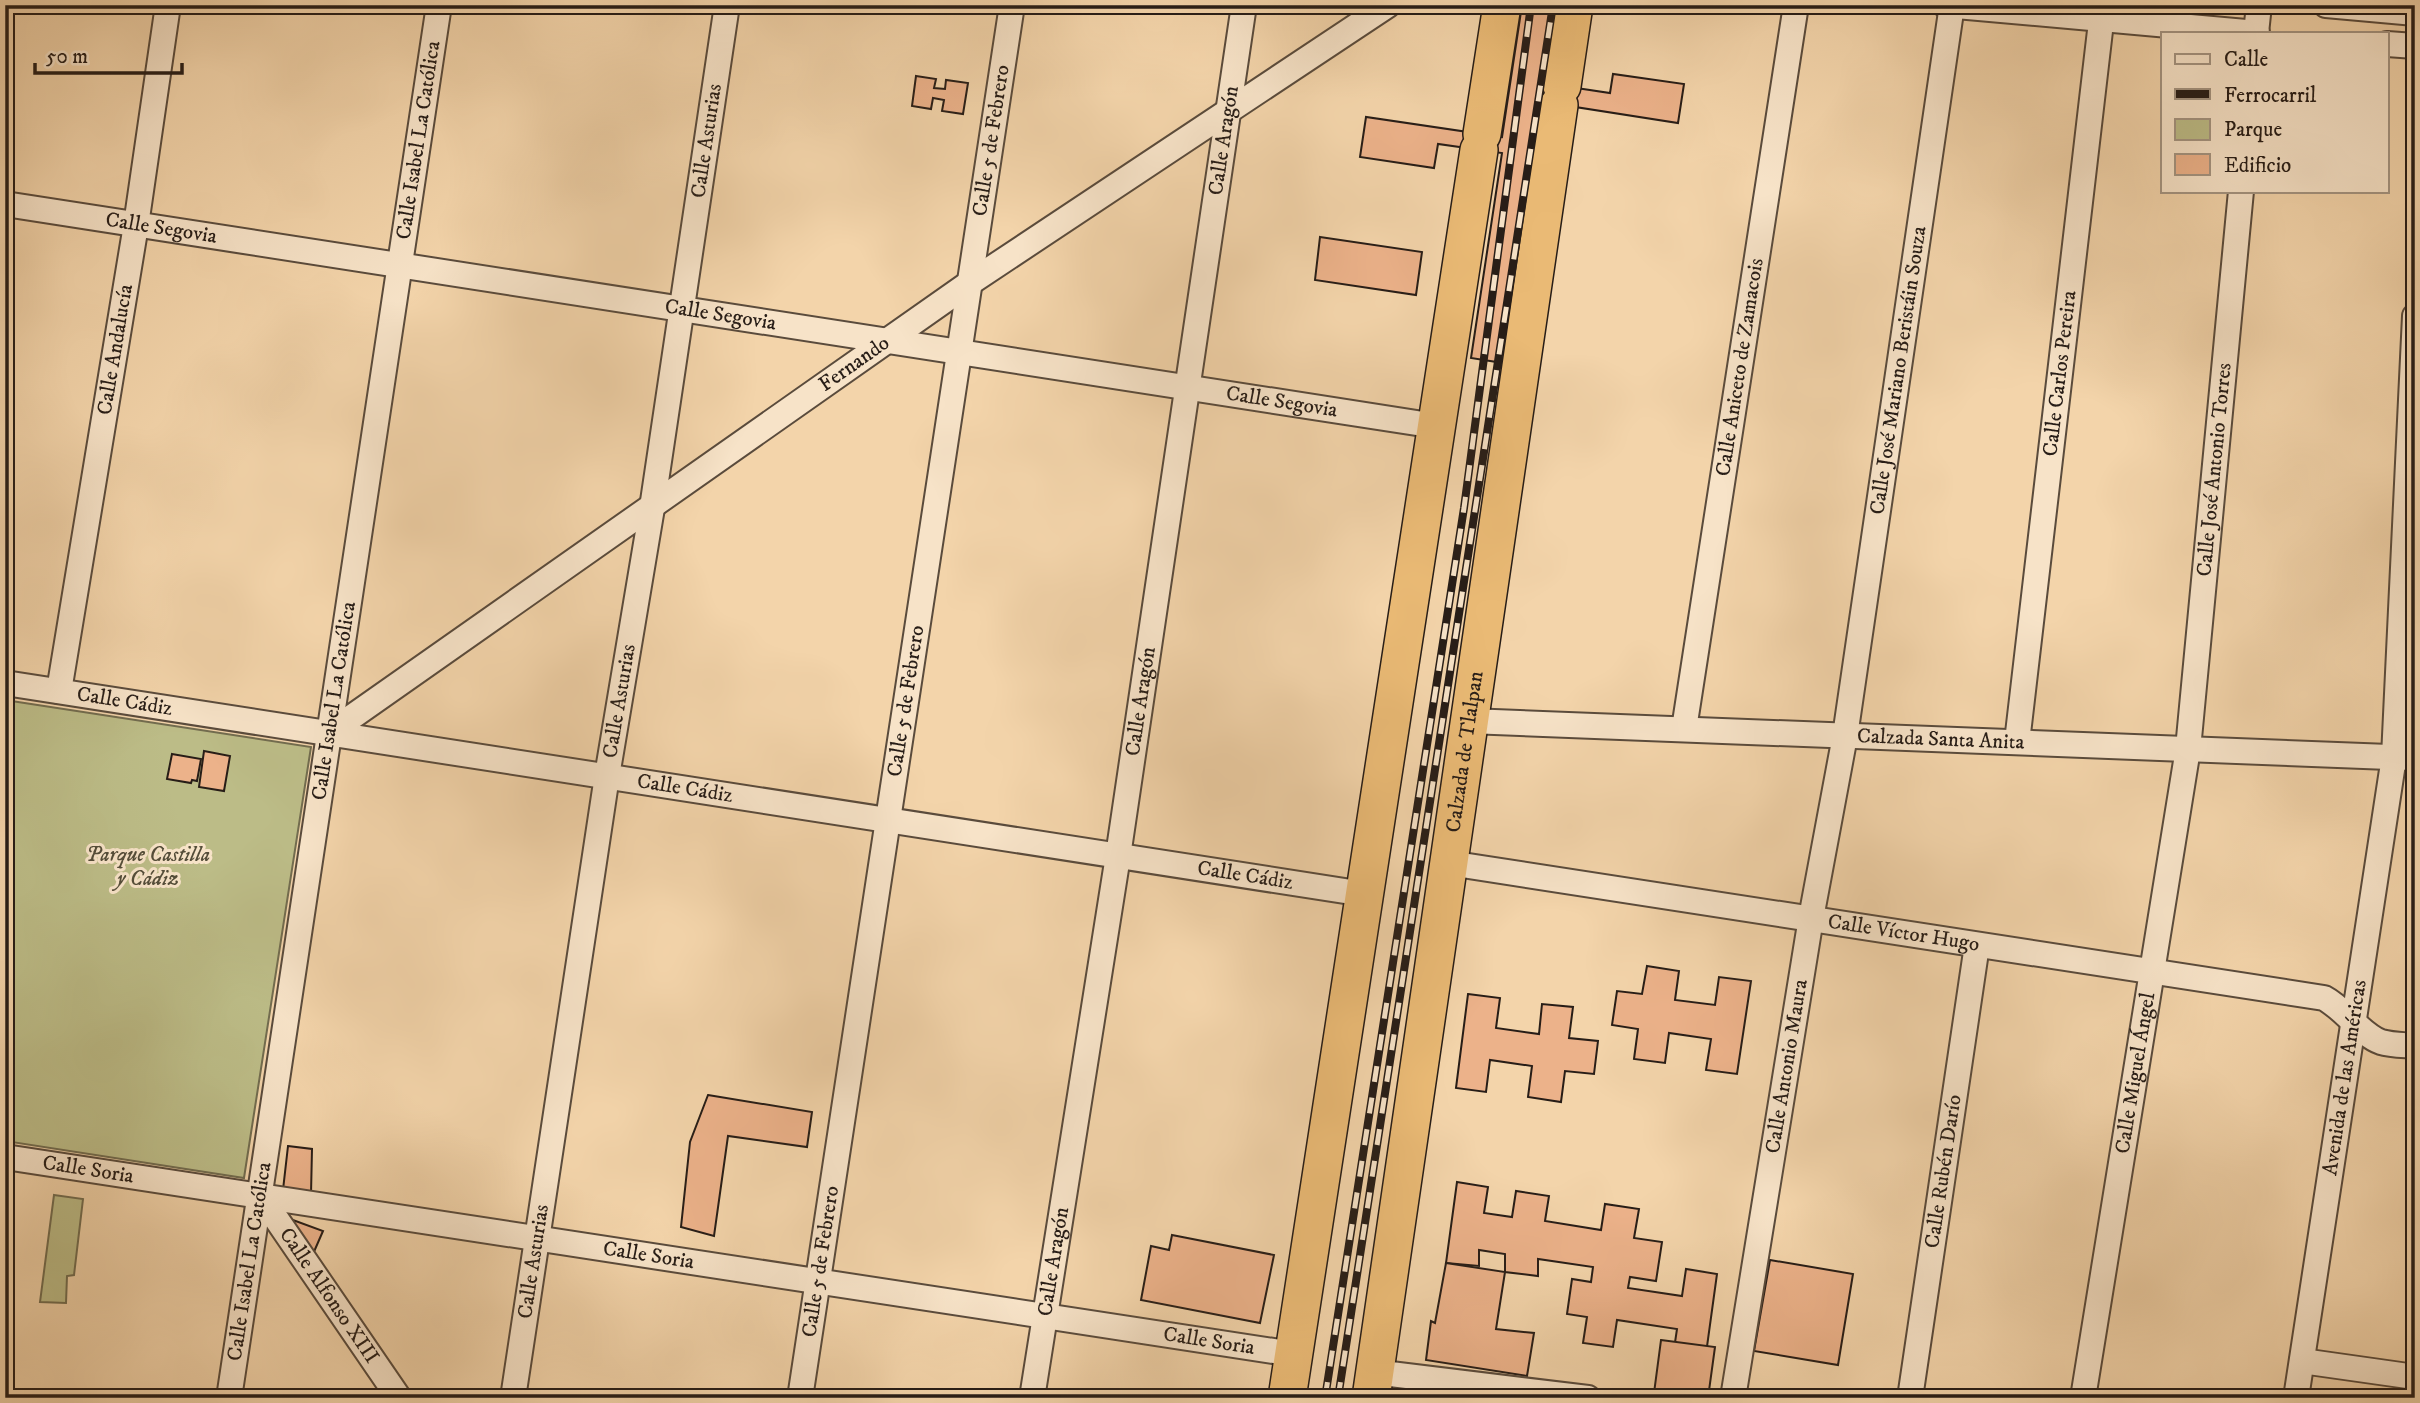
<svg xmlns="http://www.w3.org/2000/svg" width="2420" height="1403" font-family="'IM FELL DW Pica',serif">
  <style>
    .green { fill: #bcbc87; stroke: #726c4f; stroke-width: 2 }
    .building { fill: #ecb28a; stroke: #271d17; stroke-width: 2 }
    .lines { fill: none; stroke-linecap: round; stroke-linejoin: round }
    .minor-casing { stroke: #5a4b3c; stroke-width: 28 }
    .highway-casing { stroke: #271d17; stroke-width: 40 }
    .minor { stroke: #f7e3c8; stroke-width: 24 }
    .highway { stroke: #eaba75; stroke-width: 37 }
    .rail-casing { stroke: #271d17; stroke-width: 8 }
    .rail { stroke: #f7e3c8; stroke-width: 5; stroke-dasharray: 16; stroke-linecap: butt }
    .labels { text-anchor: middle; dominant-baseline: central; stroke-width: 6; stroke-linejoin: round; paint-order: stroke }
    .street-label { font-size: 21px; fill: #271d17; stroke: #f7e3c8 }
    .park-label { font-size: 21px; font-style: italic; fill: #544d39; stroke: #f7e3c8 }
  </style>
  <rect width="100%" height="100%" fill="#f3d4aa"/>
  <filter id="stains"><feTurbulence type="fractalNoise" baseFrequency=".00286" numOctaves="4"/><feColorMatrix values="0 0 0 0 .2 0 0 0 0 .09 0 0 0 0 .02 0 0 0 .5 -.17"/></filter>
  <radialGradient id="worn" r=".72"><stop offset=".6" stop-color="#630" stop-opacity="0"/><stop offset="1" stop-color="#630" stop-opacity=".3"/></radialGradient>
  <g class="green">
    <polygon points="5,700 311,747 244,1178 5,1141"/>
    <polygon points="54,1195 83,1199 74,1275 67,1276 66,1303 40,1302"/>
  </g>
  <g class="building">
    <polygon points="1522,5 1555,5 1543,83 1610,93 1613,74 1684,84 1678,123 1543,102 1503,363 1471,358 1502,153 1438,144 1434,168 1360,157 1366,117 1502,137"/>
    <polygon points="916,76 936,79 934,88 945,89 946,80 968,83 963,114 942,111 944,100 933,98 931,109 912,106"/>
    <polygon points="1320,237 1422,252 1416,295 1315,280"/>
    <polygon points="204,751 230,756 224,791 199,787"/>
    <polygon points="172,754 201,759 197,781 192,780 191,783 167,779"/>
    <polygon points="1647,966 1679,971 1675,1000 1715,1005 1719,977 1751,981 1737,1074 1706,1070 1711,1039 1669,1033 1665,1063 1634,1059 1638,1029 1612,1025 1617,991 1642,994"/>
    <polygon points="1468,994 1500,998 1496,1028 1539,1034 1542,1004 1573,1007 1569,1038 1598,1041 1594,1074 1565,1071 1561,1102 1528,1097 1532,1066 1490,1060 1486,1092 1456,1088"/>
    <polygon points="708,1095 812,1112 807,1147 728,1136 714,1236 681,1227 690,1142"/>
    <polygon points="288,1146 312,1149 311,1194 283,1190"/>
    <polygon points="1457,1182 1488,1187 1484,1213 1512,1217 1516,1191 1549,1196 1545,1221 1601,1230 1605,1204 1639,1209 1634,1238 1662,1242 1656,1281 1630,1277 1628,1288 1682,1296 1686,1269 1717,1274 1705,1361 1673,1356 1677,1329 1617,1320 1613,1347 1583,1343 1587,1317 1567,1314 1572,1279 1591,1282 1593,1267 1538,1259 1538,1276 1505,1272 1505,1254 1479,1250 1479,1266 1446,1263"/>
    <polygon points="282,1216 323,1231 313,1254"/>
    <polygon points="1172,1235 1274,1255 1260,1323 1141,1300 1151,1246 1169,1250"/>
    <polygon points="1770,1260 1853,1274 1838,1365 1754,1351"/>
    <polygon points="1446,1263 1505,1272 1496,1329 1534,1333 1527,1376 1426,1360 1431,1321 1435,1323"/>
    <polygon points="1661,1340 1715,1347 1708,1398 1654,1393"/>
  </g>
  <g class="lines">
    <defs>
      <g id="minor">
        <polyline points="1945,5 2257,33"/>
        <polyline points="2326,5 2415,13"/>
        <polyline points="2256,33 2259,5"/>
        <polyline points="2387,44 2415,46"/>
        <path id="s1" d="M 5,204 L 1436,426"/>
        <path id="s2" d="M 5,683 L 1364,894"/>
        <path id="s3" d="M 59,691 L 136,225 L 168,5"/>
        <path id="s4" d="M 1469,721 L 2415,758"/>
        <path id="s5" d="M 1684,729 L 1796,5"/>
        <path id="s6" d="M 329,733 L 968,284 L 1388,5"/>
        <path id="s7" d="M 2017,742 L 2103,5"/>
        <path id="s8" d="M 1449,863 L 2324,998 C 2345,1009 2361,1035 2381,1042 C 2391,1045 2404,1045 2415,1046"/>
        <path id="s9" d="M 5,1157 L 1293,1354"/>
        <path id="s10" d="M 260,1195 L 399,1398"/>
        <polyline points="2302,1361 2415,1377"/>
        <polyline points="1374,1372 1588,1398"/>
        <path id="s11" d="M 229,1398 L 439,5"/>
        <path id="s12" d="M 513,1398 L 607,776 L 652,508 L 727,5"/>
        <path id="s13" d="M 800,1398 L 1012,5"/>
        <path id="s14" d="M 1032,1398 L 1118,856 L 1244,5"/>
        <path id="s15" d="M 1733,1398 L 1811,918 L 1845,736 L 1952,5"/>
        <path id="s16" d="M 1910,1398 L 1977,945"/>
        <path id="s17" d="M 2083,1398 L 2188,749 L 2241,191"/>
        <path id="s18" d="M 2296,1398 L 2394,757 L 2415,316"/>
      </g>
      <g id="highway">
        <polyline points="1562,86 1574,5"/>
        <polyline points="1482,134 1502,5"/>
        <polyline points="1287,1398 1479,150"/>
        <path id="s19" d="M 1371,1398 L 1559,105"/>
      </g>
    </defs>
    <use href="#minor" class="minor-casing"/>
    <use href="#highway" class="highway-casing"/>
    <use href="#minor" class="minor"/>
    <use href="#highway" class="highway"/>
    <defs>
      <g id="rail">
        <polyline points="1325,1398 1464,508 1531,5"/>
        <polyline points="1338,1398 1553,5"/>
      </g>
    </defs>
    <use href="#rail" class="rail-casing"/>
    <use href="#rail" class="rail"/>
  </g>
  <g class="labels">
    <g class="street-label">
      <text stroke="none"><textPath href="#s11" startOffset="1272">Calle Isabel La Católica</textPath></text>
      <text stroke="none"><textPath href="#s12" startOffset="1272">Calle Asturias</textPath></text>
      <text stroke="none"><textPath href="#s13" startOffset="1272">Calle 5 de Febrero</textPath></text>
      <text stroke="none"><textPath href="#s14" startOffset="1272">Calle Aragón</textPath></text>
      <text stroke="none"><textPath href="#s1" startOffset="158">Calle Segovia</textPath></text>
      <text stroke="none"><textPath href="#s1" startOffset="724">Calle Segovia</textPath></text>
      <text stroke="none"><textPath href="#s3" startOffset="346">Calle Andalucía</textPath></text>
      <text stroke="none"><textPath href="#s6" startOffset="642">Fernando</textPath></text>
      <text stroke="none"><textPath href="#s5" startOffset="366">Calle Aniceto de Zamacois</textPath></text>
      <text stroke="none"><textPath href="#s15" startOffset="1041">Calle José Mariano Beristáin Souza</textPath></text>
      <text stroke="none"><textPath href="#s7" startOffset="371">Calle Carlos Pereira</textPath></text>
      <text stroke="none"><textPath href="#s1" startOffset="1292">Calle Segovia</textPath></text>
      <text stroke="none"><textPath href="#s17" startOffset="938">Calle José Antonio Torres</textPath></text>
      <text stroke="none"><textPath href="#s2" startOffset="121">Calle Cádiz</textPath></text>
      <text stroke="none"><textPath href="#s11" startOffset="705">Calle Isabel La Católica</textPath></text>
      <text stroke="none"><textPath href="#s12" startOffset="705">Calle Asturias</textPath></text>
      <text stroke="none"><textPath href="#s13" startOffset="705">Calle 5 de Febrero</textPath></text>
      <text stroke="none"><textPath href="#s14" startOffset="705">Calle Aragón</textPath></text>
      <text stroke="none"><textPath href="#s4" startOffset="472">Calzada Santa Anita</textPath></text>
      <text stroke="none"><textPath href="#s19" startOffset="653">Calzada de Tlalpan</textPath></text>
      <text stroke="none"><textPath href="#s2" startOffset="688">Calle Cádiz</textPath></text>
      <text stroke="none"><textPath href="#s2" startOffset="1255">Calle Cádiz</textPath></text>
      <text stroke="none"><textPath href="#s8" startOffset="460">Calle Víctor Hugo</textPath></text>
      <text stroke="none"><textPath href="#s15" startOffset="336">Calle Antonio Maura</textPath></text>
      <text stroke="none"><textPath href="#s17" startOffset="329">Calle Miguel Ángel</textPath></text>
      <text stroke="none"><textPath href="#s18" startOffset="324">Avenida de las Américas</textPath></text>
      <text stroke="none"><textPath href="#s9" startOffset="84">Calle Soria</textPath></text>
      <text stroke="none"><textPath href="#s16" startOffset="229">Calle Rubén Darío</textPath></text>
      <text stroke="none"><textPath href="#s9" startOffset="651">Calle Soria</textPath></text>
      <text stroke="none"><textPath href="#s11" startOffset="138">Calle Isabel La Católica</textPath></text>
      <text stroke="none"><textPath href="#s12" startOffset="138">Calle Asturias</textPath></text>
      <text stroke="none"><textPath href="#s13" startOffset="138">Calle 5 de Febrero</textPath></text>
      <text stroke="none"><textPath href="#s14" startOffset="138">Calle Aragón</textPath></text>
      <text stroke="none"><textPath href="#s10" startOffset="122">Calle Alfonso XIII</textPath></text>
      <text stroke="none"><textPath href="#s9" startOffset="1218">Calle Soria</textPath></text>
    </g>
    <g class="park-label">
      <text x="148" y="855">Parque Castilla<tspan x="148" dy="24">y Cádiz</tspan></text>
    </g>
  </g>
  <rect width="2420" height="1403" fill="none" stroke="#f3d4aa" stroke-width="28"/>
  <rect x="7" y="7" width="2406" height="1389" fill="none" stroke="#271d17" stroke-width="3.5"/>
  <rect x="14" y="14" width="2392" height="1375" fill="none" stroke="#271d17" stroke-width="2"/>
  <rect x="2161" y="32" width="228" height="161" fill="#f7e3c8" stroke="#a49481" stroke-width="2"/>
  <rect x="2175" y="54" width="35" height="10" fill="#f7e3c8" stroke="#a49481" stroke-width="2"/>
  <text x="2224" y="66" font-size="21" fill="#271d17">Calle</text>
  <rect x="2175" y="89" width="35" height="10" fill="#271d17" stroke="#a49481" stroke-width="2"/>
  <text x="2224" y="102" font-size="21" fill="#271d17">Ferrocarril</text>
  <rect x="2175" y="119" width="35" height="21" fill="#bcbc87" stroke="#a49481" stroke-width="2"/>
  <text x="2224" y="136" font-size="21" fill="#271d17">Parque</text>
  <rect x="2175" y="154" width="35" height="21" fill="#ecb28a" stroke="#a49481" stroke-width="2"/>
  <text x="2224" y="172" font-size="21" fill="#271d17">Edificio</text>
  <path d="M35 63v10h147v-10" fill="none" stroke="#271d17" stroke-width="3.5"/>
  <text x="46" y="63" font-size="21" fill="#271d17" stroke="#f7e3c8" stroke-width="5" paint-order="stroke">50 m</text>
  <rect width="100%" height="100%" filter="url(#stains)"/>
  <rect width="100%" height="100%" fill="url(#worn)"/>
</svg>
